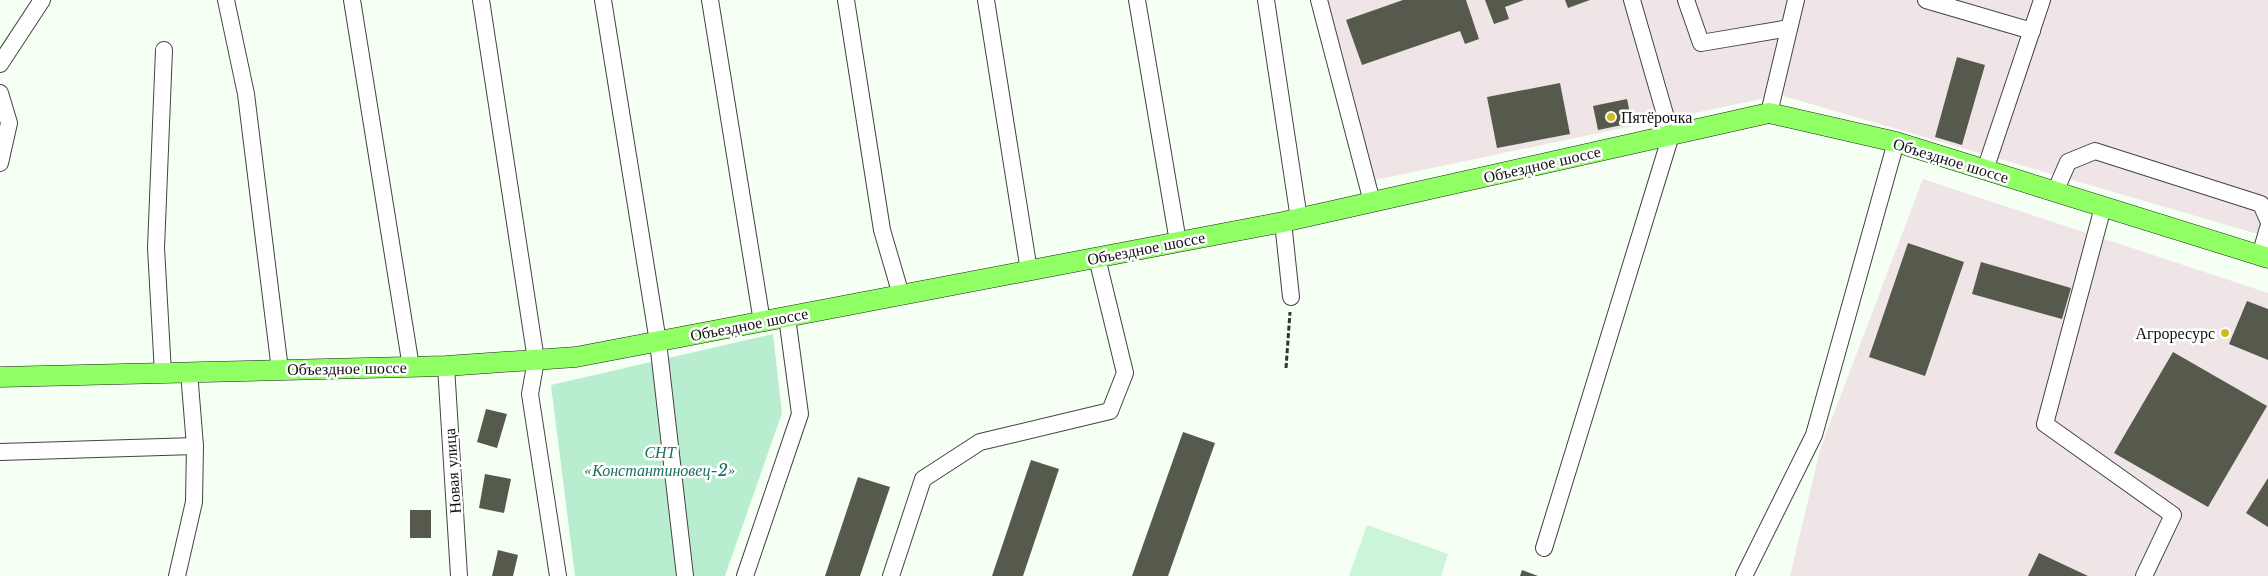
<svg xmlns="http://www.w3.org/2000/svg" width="2268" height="576" font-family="'Libre Baskerville',serif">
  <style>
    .industrial { fill: #efe5e6 }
    .green { fill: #b9edd0 }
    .pitch { fill: #ccf4d8 }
    .building { fill: #555a4c }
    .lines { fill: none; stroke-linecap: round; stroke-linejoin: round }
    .minor-casing { stroke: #434343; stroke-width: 18 }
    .major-casing { stroke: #212121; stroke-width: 21 }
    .path { stroke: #323232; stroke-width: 3; stroke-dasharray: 5 2.5; stroke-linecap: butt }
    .minor { stroke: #fff; stroke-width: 16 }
    .major { stroke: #90ff64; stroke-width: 20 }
    .poi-dot { fill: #ccbc1d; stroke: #fff; stroke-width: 2 }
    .labels { text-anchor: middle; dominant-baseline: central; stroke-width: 5; stroke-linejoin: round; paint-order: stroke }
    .poi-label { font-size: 16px; fill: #101010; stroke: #fff; text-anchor: start }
    .street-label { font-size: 16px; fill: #101010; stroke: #fff }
    .park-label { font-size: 16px; font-style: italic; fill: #1a6e59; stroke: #fff }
  </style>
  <rect width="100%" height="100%" fill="#f6fff4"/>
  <g class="industrial">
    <polygon points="1325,0 2268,0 2268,237 1780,95 1375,180"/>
    <polygon points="1923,179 2268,293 2268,576 1790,576 1820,450"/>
  </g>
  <polygon class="green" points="773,334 782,413 725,576 575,576 551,385"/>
  <polygon class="pitch" points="1367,525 1448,554 1441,576 1349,576"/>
  <g class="building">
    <polygon points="1403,0 1466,0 1479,39 1465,44 1460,31 1362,65 1346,20"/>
    <polygon points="1485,0 1524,0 1505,7 1509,19 1494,24"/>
    <polygon points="1565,0 1590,0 1568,8"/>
    <polygon points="1957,57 1985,65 1962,145 1935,137"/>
    <polygon points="1560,83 1570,134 1497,148 1487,97"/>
    <polygon points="1627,99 1632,123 1598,130 1593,106"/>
    <polygon points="1908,243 1964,262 1925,376 1869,357"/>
    <polygon points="1981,262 2071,288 2062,319 1972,294"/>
    <polygon points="2247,301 2268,309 2268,360 2229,344"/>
    <polygon points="2173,352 2267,406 2208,507 2114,453"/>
    <polygon points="486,409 507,414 497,448 477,442"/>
    <polygon points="1183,432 1215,443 1168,576 1132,576"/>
    <polygon points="1031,460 1059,469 1023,576 992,576"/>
    <polygon points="485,474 511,479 504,513 479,508"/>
    <polygon points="858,477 890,487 860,576 825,576"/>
    <polygon points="2268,478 2268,527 2246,513"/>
    <rect x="410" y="510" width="21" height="28"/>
    <polygon points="498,550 518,555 513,576 492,576"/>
    <polygon points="2039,553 2088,576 2028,576"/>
    <polygon points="1522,570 1538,576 1520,576"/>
  </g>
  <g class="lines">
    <defs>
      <g id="minor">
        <polyline points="226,0 246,94 280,370"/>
        <polyline points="352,0 411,367"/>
        <polyline points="481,0 536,360 530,394 558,576"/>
        <polyline points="603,0 658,342 685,576"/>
        <polyline points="710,0 762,322"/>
        <polyline points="846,0 882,230 901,295"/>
        <polyline points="986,0 1029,271"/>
        <polyline points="1137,0 1178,242"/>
        <polyline points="1266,0 1299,219"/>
        <polyline points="1319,0 1372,202"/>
        <polyline points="1686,0 1701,43 1789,28"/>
        <polyline points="1926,0 2032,31"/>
        <polyline points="0,64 42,0"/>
        <polyline points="0,93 9,123 0,163"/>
        <polyline points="1769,113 1796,0"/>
        <polyline points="1985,170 2042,0"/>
        <polyline points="2055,192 2068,162 2095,151 2261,204 2268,220"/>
        <polyline points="2103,207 2045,424 2173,515 2144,576"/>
        <polyline points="1283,222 1291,297"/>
        <polyline points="2260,256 2268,228"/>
        <polyline points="446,366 459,576"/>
        <polyline points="163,373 156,248 164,50"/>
        <polyline points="0,452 195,446"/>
        <polyline points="1544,548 1671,135 1632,0"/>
        <polyline points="177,576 194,502 195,446 189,372"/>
        <polyline points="745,576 800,414 787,317"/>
        <polyline points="891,576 923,479 980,442 1110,411 1125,373 1097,258"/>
        <polyline points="1744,576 1814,435 1896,142"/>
      </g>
      <polyline id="major" points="0,377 446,366 576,357 1283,222 1769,113 1896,142 2268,258"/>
    </defs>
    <use href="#minor" class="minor-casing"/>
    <use href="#major" class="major-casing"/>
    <polyline class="path" points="1286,368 1290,312"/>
    <use href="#minor" class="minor"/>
    <use href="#major" class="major"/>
  </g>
  <g class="poi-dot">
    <circle cx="1611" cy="117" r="5"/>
    <circle cx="2225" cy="333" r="5"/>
  </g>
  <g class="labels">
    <g class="poi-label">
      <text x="1621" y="117">Пятёрочка</text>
      <text x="2215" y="333" text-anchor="end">Агроресурс</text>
    </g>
    <g class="street-label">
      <text transform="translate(1951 160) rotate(17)">Объездное шоссе</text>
      <text transform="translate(1542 164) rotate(-13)">Объездное шоссе</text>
      <text transform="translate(1146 248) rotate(-11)">Объездное шоссе</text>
      <text transform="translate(749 324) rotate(-11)">Объездное шоссе</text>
      <text transform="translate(347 368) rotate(-1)">Объездное шоссе</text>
      <text transform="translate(452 471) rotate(-94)">Новая улица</text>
    </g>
    <g class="park-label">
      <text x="660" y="452">СНТ<tspan x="660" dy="18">«Константиновец-2»</tspan></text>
    </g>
  </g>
</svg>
